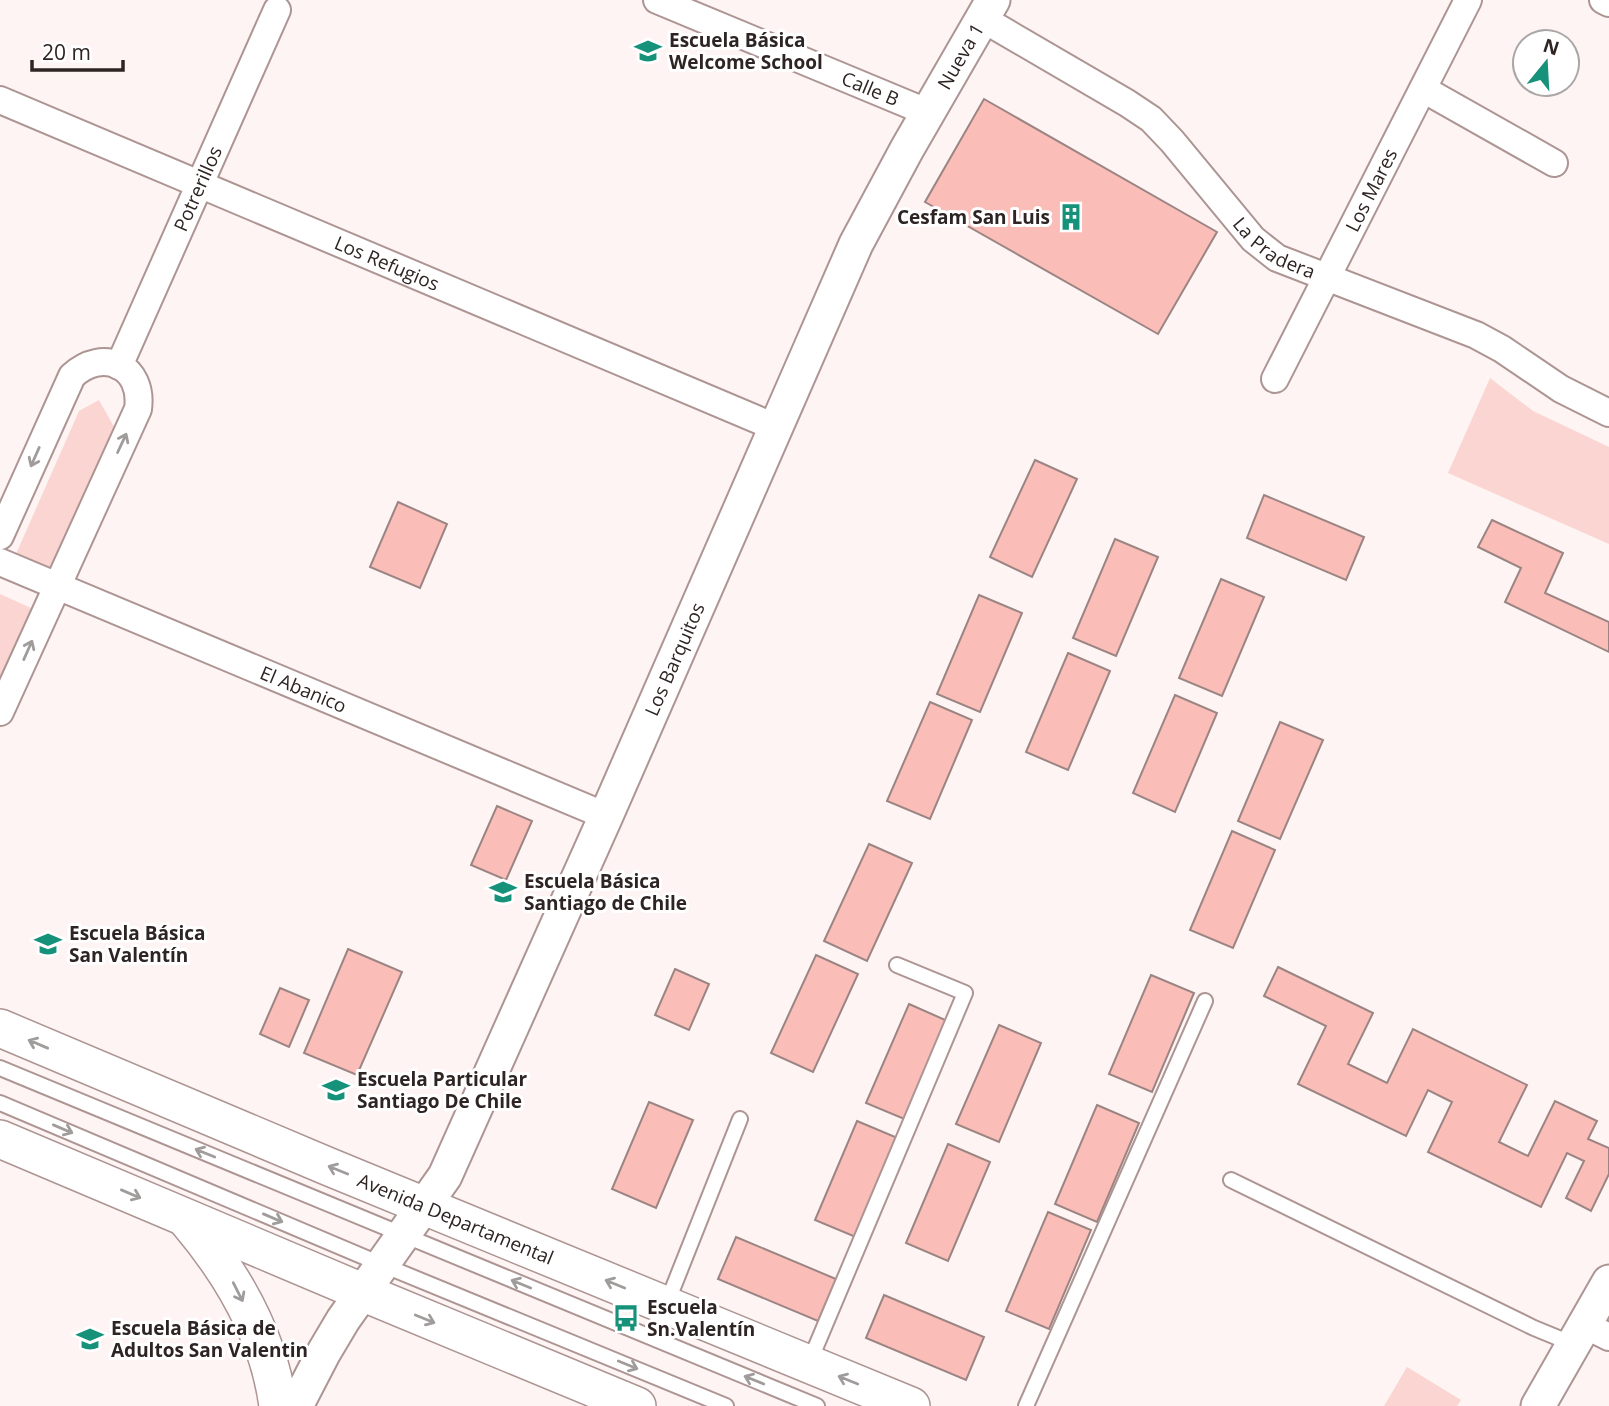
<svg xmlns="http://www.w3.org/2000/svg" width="1609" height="1406" font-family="'Open Sans',sans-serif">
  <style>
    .green { fill: #fad5d1 }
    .building { fill: #fbbdb8; stroke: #9b8583; stroke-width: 2 }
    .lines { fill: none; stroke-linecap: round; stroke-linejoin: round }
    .service-casing { stroke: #ac9593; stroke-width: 18 }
    .minor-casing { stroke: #ac9593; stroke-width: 30 }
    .tertiary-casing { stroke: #ac9593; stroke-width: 37 }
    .secondary-casing { stroke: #ac9593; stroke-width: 40 }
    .service { stroke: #fff; stroke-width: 14 }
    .minor { stroke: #fff; stroke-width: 26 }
    .tertiary { stroke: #fff; stroke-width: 33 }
    .secondary { stroke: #fff; stroke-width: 37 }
    .oneway { stroke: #a09c9c }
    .labels { text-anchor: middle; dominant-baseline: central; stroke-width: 6; stroke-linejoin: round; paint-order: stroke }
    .poi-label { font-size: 19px; font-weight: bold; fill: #2d2423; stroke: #fff; text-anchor: start }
    .street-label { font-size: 19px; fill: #2d2423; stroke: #fff }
  </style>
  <rect width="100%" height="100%" fill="#fef4f3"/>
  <g class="green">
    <polygon points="1490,378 1533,411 1609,447 1609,544 1448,473"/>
    <polygon points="99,400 114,427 51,569 16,554 79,411"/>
    <polygon points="0,594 31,608 0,678"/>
    <polygon points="1407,1367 1461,1400 1457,1406 1384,1406"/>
  </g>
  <g class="building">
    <polygon points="984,99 1217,232 1158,334 925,202"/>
    <polygon points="1035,460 1077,479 1032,577 990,557"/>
    <polygon points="1264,495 1364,537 1346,580 1247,538"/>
    <polygon points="398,502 447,524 420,588 370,567"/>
    <polygon points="1492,520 1563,553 1545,593 1609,622 1609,652 1505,602 1521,568 1478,547"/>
    <polygon points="1115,539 1158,557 1116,656 1073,638"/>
    <polygon points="1221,579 1264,597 1222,696 1179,678"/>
    <polygon points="979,595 1022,613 980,712 937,694"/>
    <polygon points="1068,653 1110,671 1068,770 1026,752"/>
    <polygon points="1175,695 1217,713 1175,812 1133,793"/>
    <polygon points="930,702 972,720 930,819 887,801"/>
    <polygon points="1280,722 1323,740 1280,839 1238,821"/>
    <polygon points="497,806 532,821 506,880 471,865"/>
    <polygon points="1232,831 1275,850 1233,948 1190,930"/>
    <polygon points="869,844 912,863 867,961 824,941"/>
    <polygon points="348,949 402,972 357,1075 304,1053"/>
    <polygon points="816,955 858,974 813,1072 771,1053"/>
    <polygon points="1278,967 1373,1013 1348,1064 1387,1083 1413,1029 1527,1085 1499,1142 1528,1156 1555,1101 1597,1121 1588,1139 1609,1148 1609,1174 1591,1211 1566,1198 1584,1161 1567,1153 1541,1207 1428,1152 1452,1102 1428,1090 1406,1136 1298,1084 1326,1026 1264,996"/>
    <polygon points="675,969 709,984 689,1030 655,1015"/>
    <polygon points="1151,975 1194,993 1152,1092 1109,1074"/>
    <polygon points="280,988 309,1000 289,1047 260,1034"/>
    <polygon points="909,1004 952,1023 909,1121 866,1103"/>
    <polygon points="999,1025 1041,1043 999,1142 956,1124"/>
    <polygon points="649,1102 693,1120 656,1208 612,1189"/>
    <polygon points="1097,1105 1139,1123 1097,1222 1055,1204"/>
    <polygon points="857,1121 900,1139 858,1238 815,1220"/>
    <polygon points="948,1144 990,1162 948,1261 906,1243"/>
    <polygon points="1048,1212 1091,1230 1049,1329 1006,1311"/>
    <polygon points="736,1237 836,1279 818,1321 718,1279"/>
    <polygon points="884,1295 984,1337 966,1380 866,1338"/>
  </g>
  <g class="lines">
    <defs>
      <g id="service">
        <polyline points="0,1068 817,1406"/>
        <polyline points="0,1103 383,1265 726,1406"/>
        <polyline points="1231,1180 1534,1328 1573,1344"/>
        <polyline points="667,1303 740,1119"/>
        <polyline points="809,1363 965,993 897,965"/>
        <polyline points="1026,1406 1205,1001"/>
      </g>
      <g id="minor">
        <path id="s1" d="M 657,0 L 929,113"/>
        <polyline points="1603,0 1609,3"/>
        <path id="s2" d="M 983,19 L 1127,103 L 1151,119 L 1172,141 L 1253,239 L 1277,258 L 1476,335 L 1502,349 L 1561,389 L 1609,413"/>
        <polyline points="1423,89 1554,163"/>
        <path id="s3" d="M 0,100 L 775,427"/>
        <path id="s4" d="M 119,366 L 277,10"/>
        <path id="s5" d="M 1275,379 L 1468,0"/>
        <path d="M 0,536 L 72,376 C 103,347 144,366 138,409 L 0,712"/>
        <path id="s6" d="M 0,562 L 606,816"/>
        <polyline points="1585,1325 1609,1337"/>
      </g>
      <g id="tertiary">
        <path id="s7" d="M 296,1406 L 324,1352 L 343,1320 L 445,1176 L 606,816 L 856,244 L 907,149 L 993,0"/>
        <polyline points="1538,1406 1609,1282"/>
      </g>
      <g id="secondary">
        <path id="s8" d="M 0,1028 L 327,1166 L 911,1406"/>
        <polyline points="0,1139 362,1292 637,1406"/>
        <path d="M 187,1220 C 232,1273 269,1336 278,1406"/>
      </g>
    </defs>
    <use href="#service" class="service-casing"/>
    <use href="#minor" class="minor-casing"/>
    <use href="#tertiary" class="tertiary-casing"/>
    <use href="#secondary" class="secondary-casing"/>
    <use href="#service" class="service"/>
    <use href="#minor" class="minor"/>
    <use href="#tertiary" class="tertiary"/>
    <use href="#secondary" class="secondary"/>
  </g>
  <defs><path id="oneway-shaft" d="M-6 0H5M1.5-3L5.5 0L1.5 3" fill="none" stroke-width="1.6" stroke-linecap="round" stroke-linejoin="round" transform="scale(1.75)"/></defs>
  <g class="oneway">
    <use href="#oneway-shaft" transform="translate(122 443) rotate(-65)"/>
    <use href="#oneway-shaft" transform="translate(35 457) rotate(114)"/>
    <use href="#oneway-shaft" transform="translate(28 650) rotate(-66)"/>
    <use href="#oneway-shaft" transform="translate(38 1044) rotate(-157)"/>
    <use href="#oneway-shaft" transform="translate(63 1129) rotate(23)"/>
    <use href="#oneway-shaft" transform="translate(205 1153) rotate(-158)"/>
    <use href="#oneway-shaft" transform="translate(338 1170) rotate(-158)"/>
    <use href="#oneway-shaft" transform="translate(131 1194) rotate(23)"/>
    <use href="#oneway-shaft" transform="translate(273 1218) rotate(23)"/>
    <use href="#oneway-shaft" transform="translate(521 1284) rotate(-158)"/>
    <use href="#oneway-shaft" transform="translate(615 1284) rotate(-158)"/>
    <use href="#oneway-shaft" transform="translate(238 1292) rotate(63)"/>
    <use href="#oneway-shaft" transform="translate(425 1319) rotate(22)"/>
    <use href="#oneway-shaft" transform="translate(628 1365) rotate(22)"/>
    <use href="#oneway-shaft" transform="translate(754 1380) rotate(-158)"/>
    <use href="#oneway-shaft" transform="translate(848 1380) rotate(-158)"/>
  </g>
  <defs>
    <symbol id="school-bare" viewBox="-9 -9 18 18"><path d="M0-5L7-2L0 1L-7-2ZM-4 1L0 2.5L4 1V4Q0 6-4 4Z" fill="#159279" stroke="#fff" stroke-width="2.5" paint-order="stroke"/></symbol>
    <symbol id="building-bare" viewBox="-9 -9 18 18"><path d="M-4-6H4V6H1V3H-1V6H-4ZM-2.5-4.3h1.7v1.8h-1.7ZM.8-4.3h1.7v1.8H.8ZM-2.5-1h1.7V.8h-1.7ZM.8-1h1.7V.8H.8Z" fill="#159279" stroke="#fff" stroke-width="2.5" paint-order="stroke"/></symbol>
    <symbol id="bus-bare" viewBox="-9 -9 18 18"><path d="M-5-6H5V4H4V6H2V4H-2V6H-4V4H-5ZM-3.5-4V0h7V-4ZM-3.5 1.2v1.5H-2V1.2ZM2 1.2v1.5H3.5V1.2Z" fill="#159279" stroke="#fff" stroke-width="2.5" paint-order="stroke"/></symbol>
  </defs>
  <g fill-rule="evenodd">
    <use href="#school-bare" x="629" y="32" width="38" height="38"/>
    <use href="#building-bare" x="1052" y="198" width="38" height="38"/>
    <use href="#school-bare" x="484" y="873" width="38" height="38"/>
    <use href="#school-bare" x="29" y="925" width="38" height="38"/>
    <use href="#school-bare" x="317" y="1071" width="38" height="38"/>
    <use href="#bus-bare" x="607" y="1299" width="38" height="38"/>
    <use href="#school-bare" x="71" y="1320" width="38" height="38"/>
  </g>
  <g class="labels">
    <g class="poi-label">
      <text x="669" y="40">Escuela Básica<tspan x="669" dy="22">Welcome School</tspan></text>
      <text x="1050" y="217" text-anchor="end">Cesfam San Luis</text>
      <text x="524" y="881">Escuela Básica<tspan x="524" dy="22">Santiago de Chile</tspan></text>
      <text x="69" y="933">Escuela Básica<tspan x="69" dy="22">San Valentín</tspan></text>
      <text x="357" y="1079">Escuela Particular<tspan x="357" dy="22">Santiago De Chile</tspan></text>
      <text x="647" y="1307">Escuela<tspan x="647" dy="22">Sn.Valentín</tspan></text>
      <text x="111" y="1328">Escuela Básica de<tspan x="111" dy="22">Adultos San Valentin</tspan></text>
    </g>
    <g class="street-label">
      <text stroke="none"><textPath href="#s7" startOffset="1508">Nueva 1</textPath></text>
      <text stroke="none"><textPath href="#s1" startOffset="231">Calle B</textPath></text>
      <text stroke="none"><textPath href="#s4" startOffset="194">Potrerillos</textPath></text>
      <text stroke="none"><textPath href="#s5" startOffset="212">Los Mares</textPath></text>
      <text stroke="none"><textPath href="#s2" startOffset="376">La Pradera</textPath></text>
      <text stroke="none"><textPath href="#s3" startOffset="420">Los Refugios</textPath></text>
      <text stroke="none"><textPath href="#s7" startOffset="840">Los Barquitos</textPath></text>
      <text stroke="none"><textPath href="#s6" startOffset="329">El Abanico</textPath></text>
      <text stroke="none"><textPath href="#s8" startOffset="494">Avenida Departamental</textPath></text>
    </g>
  </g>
  <g transform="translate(1546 63) rotate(18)"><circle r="33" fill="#ffffff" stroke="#aba7a7" stroke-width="2"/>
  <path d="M0-5L12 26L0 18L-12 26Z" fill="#159279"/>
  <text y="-10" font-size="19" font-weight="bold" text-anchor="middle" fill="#2d2423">N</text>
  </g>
  <path d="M32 60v10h91v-10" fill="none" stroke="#2d2423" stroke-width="3.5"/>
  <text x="42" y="60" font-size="21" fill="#2d2423" stroke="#ffffff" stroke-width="5" paint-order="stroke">20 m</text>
</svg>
